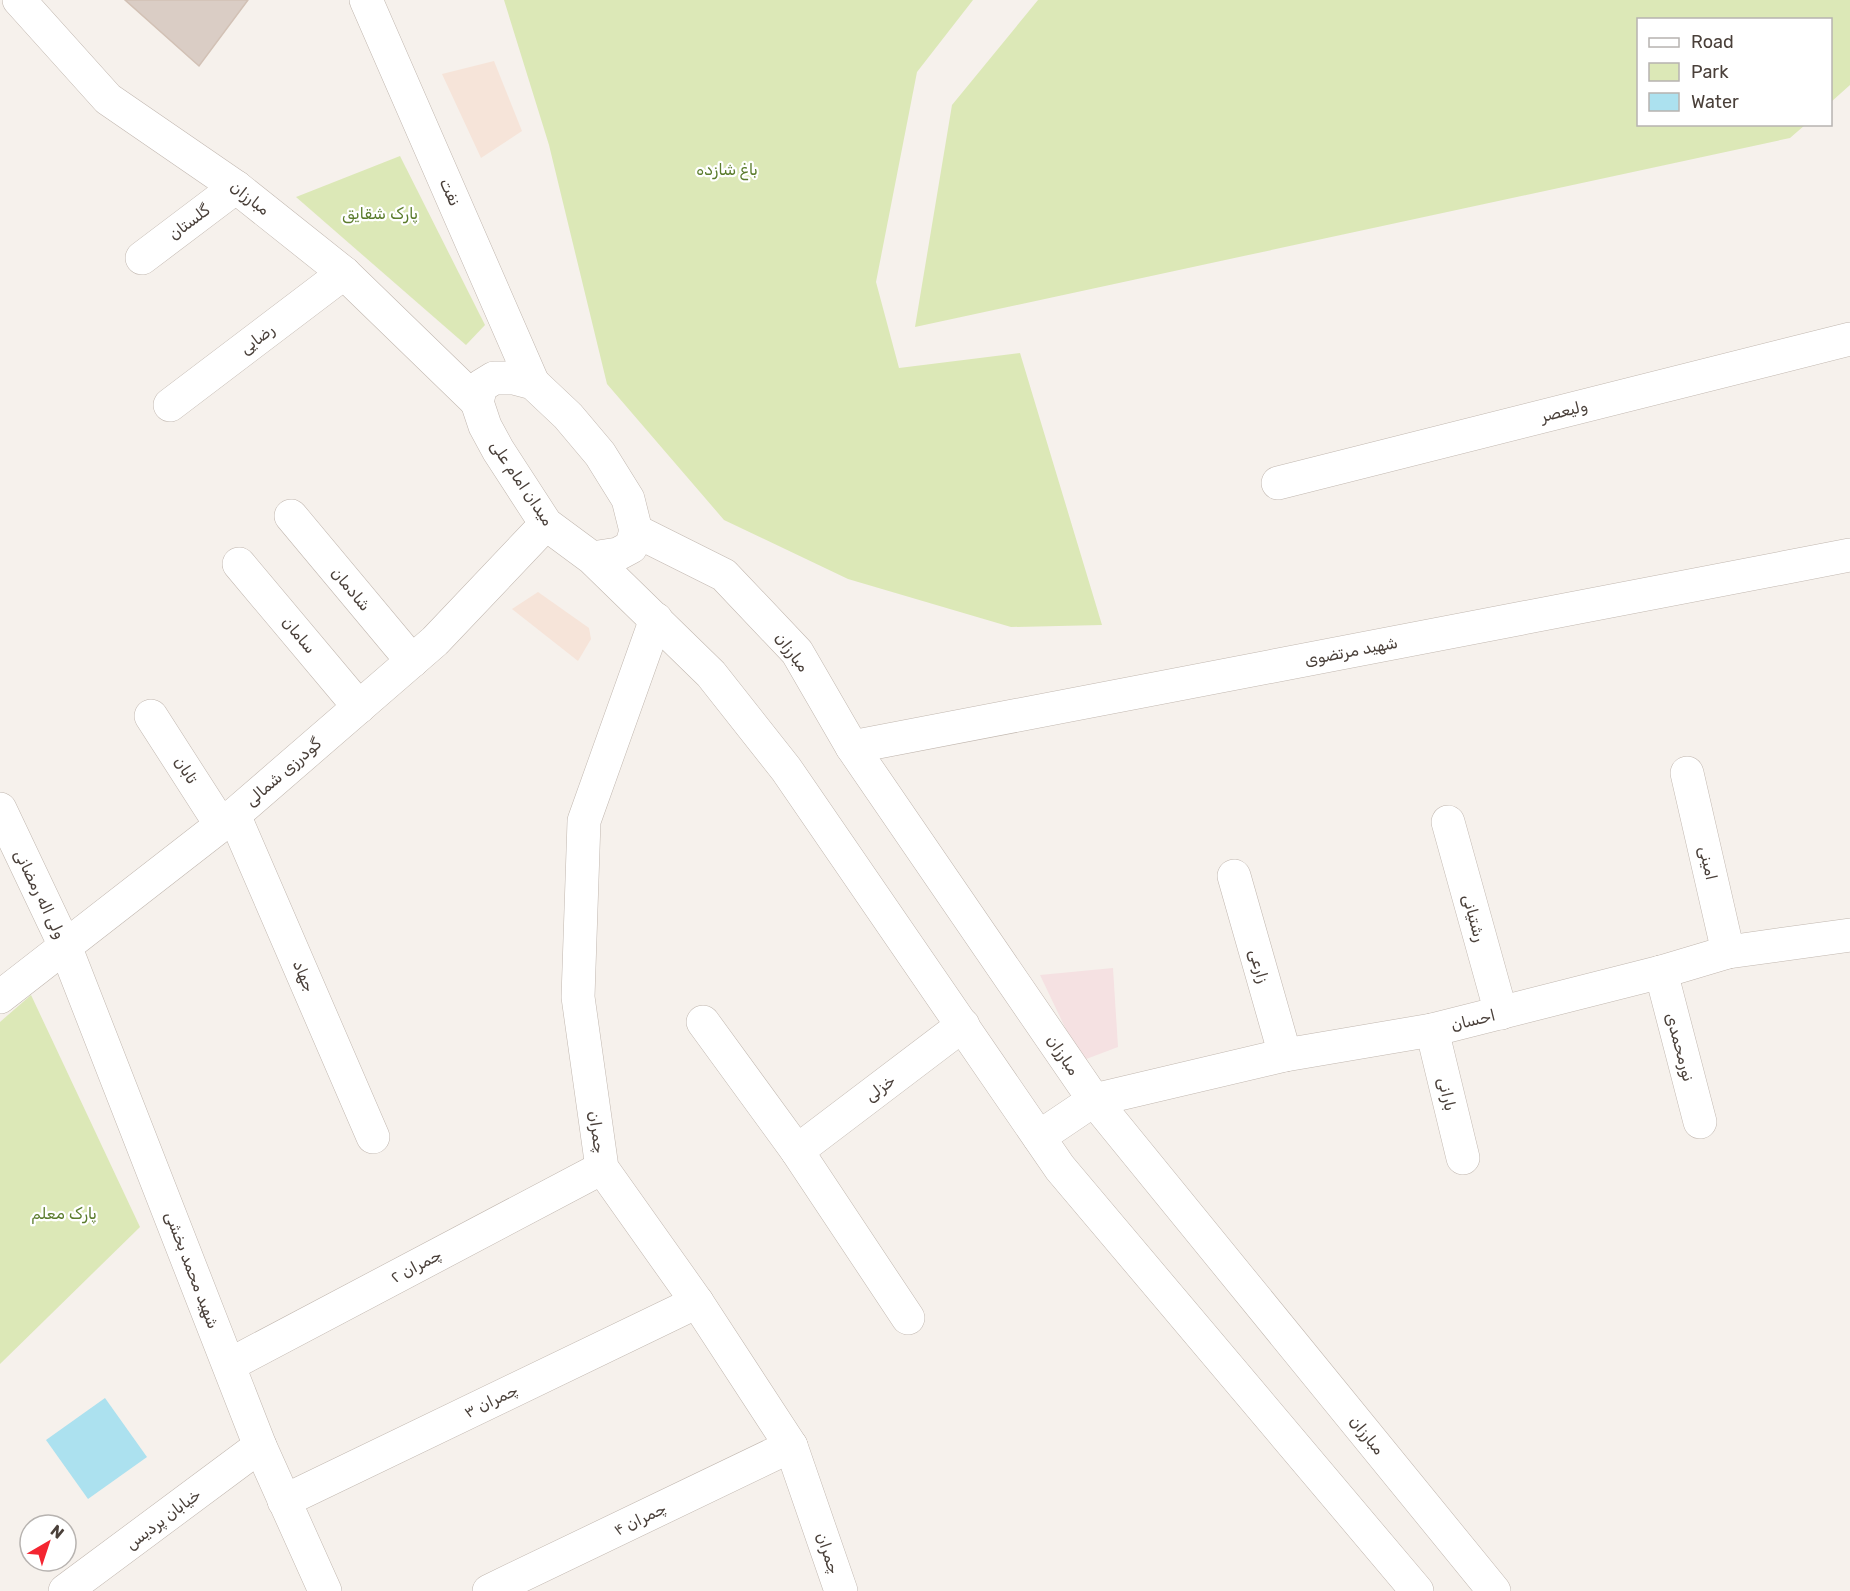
<svg xmlns="http://www.w3.org/2000/svg" width="1850" height="1591" font-family="Rubik,'Noto Sans Arabic',sans-serif">
  <style>
    .commercial { fill: #f6e4d9 }
    .medical { fill: #f5e1e2 }
    .green { fill: #dce8b7 }
    .water { fill: #ace1ef }
    .building { fill: #dacdc5; stroke: #d2c1b5; stroke-width: 1.5 }
    .lines { fill: none; stroke-linecap: round; stroke-linejoin: round }
    .minor-casing { stroke: #c1b7af; stroke-width: 34 }
    .tertiary-casing { stroke: #c1b7af; stroke-width: 34 }
    .minor { stroke: #fff; stroke-width: 33 }
    .tertiary { stroke: #fff; stroke-width: 33 }
    .labels { text-anchor: middle; dominant-baseline: central; stroke-width: 4.5; stroke-linejoin: round; paint-order: stroke }
    .park-label { font-size: 16px; fill: #5b7c2d; stroke: #fff }
    .street-label { font-size: 16px; fill: #4a403a; stroke: #fff }
  </style>
  <rect width="100%" height="100%" fill="#f6f1ec"/>
  <g class="commercial">
    <polygon points="494,61 522,131 481,158 442,74"/>
    <polygon points="538,592 589,628 591,639 578,661 512,609"/>
  </g>
  <polygon class="medical" points="1113,968 1118,1047 1081,1061 1040,975"/>
  <g class="green">
    <polygon points="504,0 973,0 917,72 876,282 899,368 1020,353 1102,625 1011,627 848,579 724,520 607,384 549,145"/>
    <polygon points="1038,0 1850,0 1850,85 1831,102 1830,20 1638,20 1638,124 1805,125 1790,138 915,327 952,105"/>
    <polygon points="400,156 485,325 466,345 296,197"/>
    <polygon points="31,995 140,1227 0,1364 0,1022"/>
  </g>
  <polygon class="water" points="105,1398 147,1457 88,1499 46,1440"/>
  <polygon class="building" points="125,0 248,0 199,66"/>
  <g class="lines">
    <defs>
      <g id="minor">
        <polyline points="142,258 236,187"/>
        <polyline points="170,405 344,273"/>
        <polyline points="1278,483 1850,339"/>
        <polyline points="291,516 412,661"/>
        <polyline points="239,564 359,707"/>
        <polyline points="656,619 584,821 578,997 602,1168 697,1302 791,1446 841,1591"/>
        <polyline points="151,716 221,825"/>
        <polyline points="852,747 1850,555"/>
        <polyline points="1687,773 1728,952"/>
        <polyline points="234,815 373,1137"/>
        <polyline points="1448,822 1501,1013"/>
        <polyline points="1234,876 1285,1055"/>
        <polyline points="65,946 260,1446 325,1591"/>
        <polyline points="1661,972 1700,1122"/>
        <polyline points="703,1022 797,1151 908,1318"/>
        <polyline points="1432,1030 1463,1158"/>
        <polyline points="1094,1100 1285,1055 1432,1030 1661,972 1728,952 1850,935"/>
        <polyline points="797,1151 963,1025"/>
        <polyline points="229,1365 602,1168"/>
        <polyline points="284,1501 697,1302"/>
        <polyline points="65,1591 260,1446"/>
        <polyline points="489,1591 791,1446"/>
      </g>
      <g id="tertiary">
        <polyline points="19,0 108,99 236,187 344,273 477,402"/>
        <polyline points="366,0 533,383"/>
        <polyline points="636,531 724,575 797,652 852,747 1094,1100 1494,1591"/>
        <polyline points="592,558 618,554 631,547 636,531 628,499 600,454 568,416 533,383 514,378 494,378 481,386 477,402 485,426 498,450 546,524 592,558 711,674 786,769 1060,1168 1417,1591"/>
        <polyline points="0,809 65,946"/>
        <polyline points="0,997 234,815 412,661 435,641 546,524"/>
        <polyline points="1039,1137 1094,1100"/>
      </g>
    </defs>
    <use href="#minor" class="minor-casing"/>
    <use href="#tertiary" class="tertiary-casing"/>
    <use href="#minor" class="minor"/>
    <use href="#tertiary" class="tertiary"/>
  </g>
  <g class="labels">
    <g class="park-label">
      <text x="727" y="169">باغ شازده</text>
      <text x="380" y="213">پارک شقایق</text>
      <text x="64" y="1213">پارک معلم</text>
    </g>
    <g class="street-label">
      <text transform="translate(450 192) rotate(66)">نفت</text>
      <text transform="translate(250 198) rotate(38)">مبارزان</text>
      <text transform="translate(189 222) rotate(-37)">گلستان</text>
      <text transform="translate(257 339) rotate(-37)">رضایی</text>
      <text transform="translate(1564 411) rotate(-14)">ولیعصر</text>
      <text transform="translate(522 483) rotate(56)">میدان امام علی</text>
      <text transform="translate(351 589) rotate(50)">شادمان</text>
      <text transform="translate(299 635) rotate(50)">سامان</text>
      <text transform="translate(1351 651) rotate(-11)">شهید مرتضوی</text>
      <text transform="translate(792 652) rotate(53)">مبارزان</text>
      <text transform="translate(186 770) rotate(57)">تابان</text>
      <text transform="translate(283 772) rotate(-41)">گودرزی شمالی</text>
      <text transform="translate(1708 863) rotate(77)">امینی</text>
      <text transform="translate(40 894) rotate(64)">ولی اله رمضانی</text>
      <text transform="translate(1474 918) rotate(75)">رشتیانی</text>
      <text transform="translate(1259 966) rotate(74)">زارعی</text>
      <text transform="translate(304 976) rotate(67)">جهاد</text>
      <text transform="translate(1473 1020) rotate(-14)">احسان</text>
      <text transform="translate(1680 1047) rotate(75)">نورمحمدی</text>
      <text transform="translate(1063 1055) rotate(56)">مبارزان</text>
      <text transform="translate(880 1088) rotate(-37)">خزلی</text>
      <text transform="translate(1447 1094) rotate(77)">بارانی</text>
      <text transform="translate(597 1132) rotate(82)">چمران</text>
      <text transform="translate(416 1266) rotate(-28)">چمران ۲</text>
      <text transform="translate(192 1270) rotate(69)">شهید محمد بخشی</text>
      <text transform="translate(491 1401) rotate(-26)">چمران ۳</text>
      <text transform="translate(1367 1435) rotate(51)">مبارزان</text>
      <text transform="translate(163 1519) rotate(-37)">خیابان پردیس</text>
      <text transform="translate(640 1519) rotate(-26)">چمران ۴</text>
      <text transform="translate(828 1553) rotate(71)">چمران</text>
    </g>
  </g>
  <rect x="1637" y="18" width="195" height="108" fill="#ffffff" stroke="#b7b3b0" stroke-width="1.5"/>
  <rect x="1649" y="38" width="30" height="9" fill="#ffffff" stroke="#b7b3b0" stroke-width="1.5"/>
  <text x="1691" y="48" font-size="18" fill="#4a403a">Road</text>
  <rect x="1649" y="63" width="30" height="18" fill="#dce8b7" stroke="#b7b3b0" stroke-width="1.5"/>
  <text x="1691" y="78" font-size="18" fill="#4a403a">Park</text>
  <rect x="1649" y="93" width="30" height="18" fill="#ace1ef" stroke="#b7b3b0" stroke-width="1.5"/>
  <text x="1691" y="108" font-size="18" fill="#4a403a">Water</text>
  <g transform="translate(48 1543) rotate(39)"><circle r="28" fill="#ffffff" stroke="#b7b3b0" stroke-width="1.5"/>
  <path d="M0-4.5L10 22L0 15L-10 22Z" fill="#f42531"/>
  <text y="-9" font-size="16" font-weight="bold" text-anchor="middle" fill="#4a403a">N</text>
  </g>
</svg>
